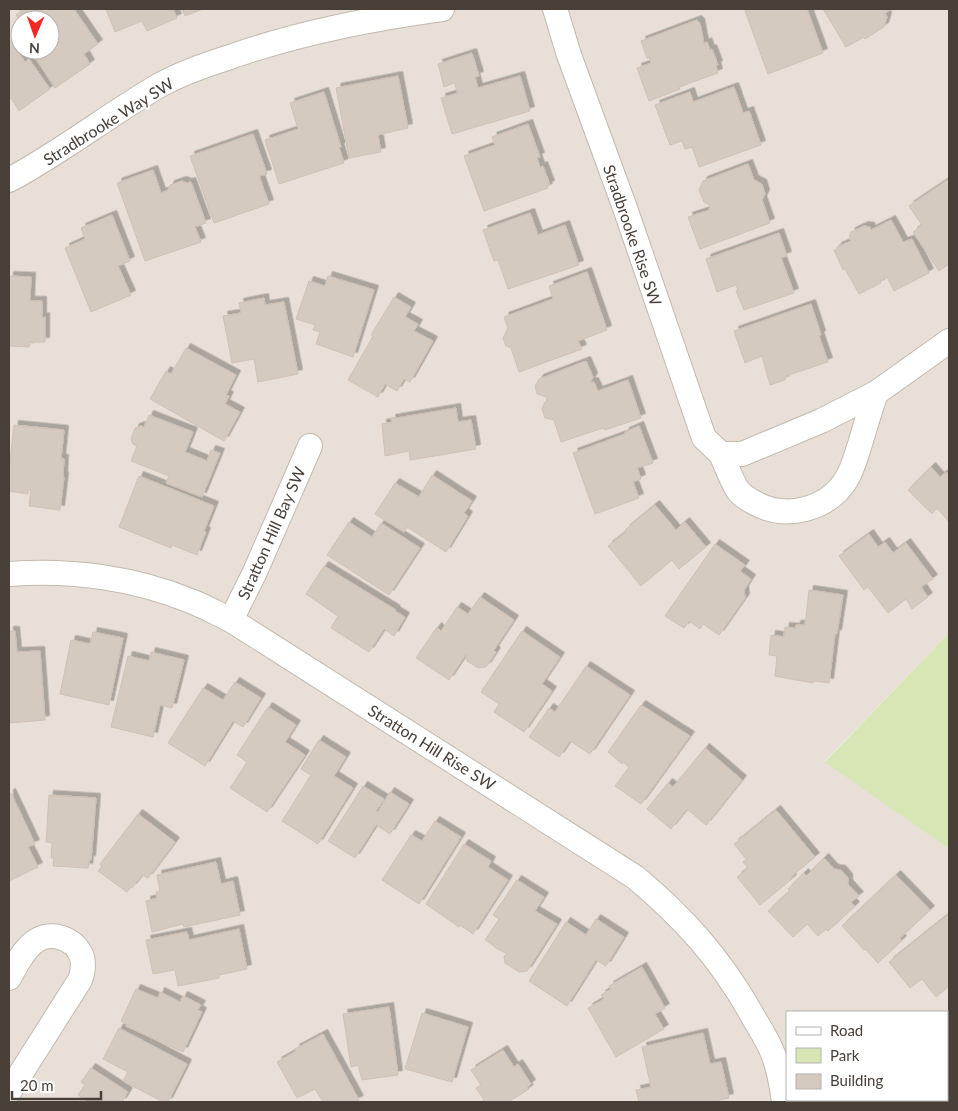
<svg xmlns="http://www.w3.org/2000/svg" width="958" height="1111" font-family="Lato,sans-serif">
  <style>
    .residential { fill: #e8e0d8; fill-rule: evenodd }
    .green { fill: #d7e6b4 }
    .building { fill: #d5cabf; stroke: #d0c0b3; filter: url(#shadow) }
    .lines { fill: none; stroke-linecap: round; stroke-linejoin: round }
    .street-casing { stroke: #c2b9af; stroke-width: 26 }
    .street { stroke: #fff; stroke-width: 24 }
    .labels { text-anchor: middle; dominant-baseline: central; stroke-width: 4; stroke-linejoin: round; paint-order: stroke }
    .street-label { font-size: 16px; fill: #483f38; stroke: #fff }
  </style>
  <defs>
    <filter id="shadow"><feDropShadow dx="4.5" dy="-4.5" stdDeviation="0" flood-color="#0004"/></filter>
  </defs>
  <rect width="100%" height="100%" fill="#f4efe9"/>
  <path class="residential" d="M 9,9 L 949,9 L 949,633 L 825,761 L 949,849 L 949,1102 L 9,1102 ZM 20,20 L 50,20 L 50,50 L 20,50 ZM 787,1012 L 947,1012 L 947,1100 L 787,1100 Z"/>
  <polygon class="green" points="949,633 949,849 825,762"/>
  <g class="building">
    <polygon points="24,9 74,9 98,44 84,54 90,64 55,88 36,59 43,55 39,50 50,50 50,20 20,21 16,15"/>
    <polygon points="106,9 173,9 177,18 147,31 142,21 115,32"/>
    <polygon points="182,9 203,9 185,16"/>
    <polygon points="751,9 807,9 823,53 768,74 745,11"/>
    <polygon points="823,9 892,9 885,13 887,17 884,27 865,39 864,37 846,47"/>
    <polygon points="697,20 700,23 704,44 707,42 710,50 712,49 718,65 716,66 718,73 679,87 680,89 649,101 637,68 651,63 649,57 647,58 641,41"/>
    <polygon points="9,39 25,62 29,59 50,89 19,111 11,98 9,99"/>
    <polygon points="472,53 479,76 475,77 478,88 520,76 530,111 452,134 441,98 458,93 454,83 444,87 438,64"/>
    <polygon points="398,76 408,128 378,135 381,152 349,158 336,88"/>
    <polygon points="734,87 743,113 749,111 761,145 699,167 692,147 685,149 682,141 670,145 655,105 690,92 693,102"/>
    <polygon points="324,92 341,147 339,147 344,163 279,184 265,140 298,129 290,103"/>
    <polygon points="528,124 540,157 537,158 540,167 543,166 550,185 547,186 548,188 484,211 464,156 495,145 492,137"/>
    <polygon points="253,134 267,174 259,176 269,204 214,223 190,156"/>
    <polygon points="748,164 754,180 762,184 765,194 762,200 770,223 700,249 688,217 709,210 710,205 704,202 699,190 703,181"/>
    <polygon points="153,170 161,193 168,190 170,185 182,181 187,183 191,182 206,223 195,227 201,242 145,261 117,183"/>
    <polygon points="949,179 949,264 939,271 913,232 922,225 909,206"/>
    <polygon points="530,213 538,235 565,225 579,265 508,289 498,260 494,261 483,230"/>
    <polygon points="112,215 130,261 118,266 131,295 91,312 65,248 85,239 81,228"/>
    <polygon points="891,220 903,242 912,239 929,273 894,291 887,277 880,281 881,283 859,294 845,269 843,270 834,250 837,249 837,247 851,241 849,238 851,232 864,226 870,227 871,230"/>
    <polygon points="779,233 787,256 781,258 794,293 744,310 736,291 738,291 736,285 717,292 706,259"/>
    <polygon points="587,272 607,330 578,341 582,349 519,372 511,348 506,346 503,338 508,328 504,317 553,299 549,286"/>
    <polygon points="9,276 31,277 30,301 42,301 42,318 45,317 45,342 30,342 29,347 9,346"/>
    <polygon points="328,276 374,290 353,357 316,344 320,332 313,330 315,325 296,319 309,281 325,286"/>
    <polygon points="394,297 411,307 405,317 418,324 414,331 433,341 410,382 404,379 397,391 385,384 378,397 348,380 373,336 371,335"/>
    <polygon points="264,298 265,305 284,302 298,374 258,382 254,359 232,363 223,316 241,313 239,303"/>
    <polygon points="811,304 821,335 819,336 828,362 786,376 785,380 770,385 762,356 745,363 734,331"/>
    <polygon points="186,348 236,375 226,395 229,396 225,404 240,412 224,441 150,399 166,371 171,374"/>
    <polygon points="586,361 593,377 590,383 594,382 598,391 628,380 641,418 605,430 603,428 561,442 554,420 545,418 542,409 545,402 547,401 546,397 537,394 535,386 539,379"/>
    <polygon points="456,408 458,422 471,420 476,449 410,460 409,451 385,456 382,424 392,422 391,419"/>
    <polygon points="149,415 193,432 185,452 207,461 211,450 220,453 202,497 166,483 169,476 131,461 137,446 133,444 131,439 135,428 141,426 144,427"/>
    <polygon points="14,425 64,430 61,459 64,459 63,476 64,477 60,510 29,506 31,490 28,490 28,494 9,491 9,470"/>
    <polygon points="639,426 653,463 637,468 641,479 633,482 639,498 595,514 573,453 625,434 625,432"/>
    <polygon points="931,467 940,477 945,473 949,473 949,522 937,508 932,514 908,490"/>
    <polygon points="432,475 472,501 464,513 468,516 446,552 407,527 404,532 375,514 395,483 419,497"/>
    <polygon points="139,476 214,506 204,531 206,532 197,555 172,545 171,548 119,527"/>
    <polygon points="655,505 676,530 685,522 706,547 679,569 672,560 641,586 608,546 626,532 625,530"/>
    <polygon points="349,522 372,537 381,523 420,548 389,595 327,555"/>
    <polygon points="869,534 878,547 885,542 893,553 906,543 933,579 921,587 928,597 912,609 906,599 888,613 868,587 864,590 839,556"/>
    <polygon points="715,544 745,565 740,571 751,579 744,590 745,598 719,635 703,624 700,629 689,621 684,628 665,616"/>
    <polygon points="324,566 396,610 395,611 405,617 394,636 384,629 369,652 331,628 338,616 306,594"/>
    <polygon points="809,590 843,595 837,634 835,634 829,683 814,681 813,683 775,676 777,656 769,655 771,635 784,637 785,627 796,628 796,625 805,625"/>
    <polygon points="480,597 514,620 494,650 496,652 486,667 478,668 467,661 466,654 449,680 416,658 437,627 441,631 457,607 468,614"/>
    <polygon points="9,631 15,631 17,652 40,651 45,720 9,723"/>
    <polygon points="522,631 560,657 542,684 552,691 524,732 494,712 499,704 481,692"/>
    <polygon points="93,632 123,638 109,705 60,694 71,640 90,644"/>
    <polygon points="151,652 184,660 172,708 160,705 153,737 111,727 128,656 149,661"/>
    <polygon points="586,666 630,695 590,754 570,741 559,757 529,737 549,708 555,712"/>
    <polygon points="235,682 261,698 243,727 233,721 205,766 168,743 203,688 223,700"/>
    <polygon points="641,705 690,736 641,804 615,786 629,767 623,762 622,764 608,752"/>
    <polygon points="268,707 296,725 285,742 305,755 267,812 230,788 247,762 237,755"/>
    <polygon points="319,740 346,757 334,776 353,788 318,844 282,821 311,775 301,769"/>
    <polygon points="705,748 742,780 706,825 687,809 671,829 647,809 668,783 673,787"/>
    <polygon points="363,786 384,799 376,811 378,812 390,792 409,804 390,834 376,825 355,858 328,841"/>
    <polygon points="11,793 35,844 28,847 38,867 9,881 9,794"/>
    <polygon points="49,795 96,798 91,860 89,860 88,868 53,866 54,858 51,858 52,843 46,842"/>
    <polygon points="776,810 815,857 791,877 792,879 760,905 737,877 748,868 743,862 746,859 734,844"/>
    <polygon points="138,814 175,842 148,878 142,875 132,888 131,887 127,892 98,871 102,866 100,864"/>
    <polygon points="435,821 461,837 419,904 382,880 411,835 422,841"/>
    <polygon points="464,844 491,861 488,867 508,880 473,934 460,925 459,927 426,904"/>
    <polygon points="824,858 834,869 841,870 848,878 848,884 859,896 851,902 855,906 828,931 826,929 818,936 807,924 793,937 768,911 790,891 788,889 804,873 806,876"/>
    <polygon points="216,862 221,884 233,881 240,915 184,927 183,924 152,932 146,901 157,898 156,892 160,891 157,875"/>
    <polygon points="896,875 930,910 900,938 902,940 878,963 865,949 864,950 842,926"/>
    <polygon points="517,880 544,897 535,911 557,924 527,971 519,972 505,963 504,956 507,954 494,947 494,946 485,940 499,919 493,915"/>
    <polygon points="949,914 949,986 936,997 922,979 910,988 889,962"/>
    <polygon points="596,919 624,937 606,966 596,960 567,1006 529,981 566,922 586,935"/>
    <polygon points="239,929 247,969 219,975 219,978 178,986 175,970 153,974 146,940 187,932 189,940"/>
    <polygon points="642,967 665,1008 655,1014 664,1029 616,1057 588,1008 604,999 601,995 611,989 609,986"/>
    <polygon points="136,989 158,998 160,992 180,1002 183,996 201,1005 198,1010 202,1012 183,1052 126,1026 127,1024 121,1021"/>
    <polygon points="389,1007 398,1075 362,1080 358,1065 351,1067 343,1014"/>
    <polygon points="422,1013 468,1027 452,1082 405,1069"/>
    <polygon points="948,1016 949,1016 949,1065 947,1064"/>
    <polygon points="119,1028 187,1064 168,1102 163,1102 123,1081 128,1072 103,1059"/>
    <polygon points="703,1033 710,1064 721,1062 729,1098 711,1102 639,1102 636,1090 651,1087 642,1047"/>
    <polygon points="323,1034 359,1100 354,1102 323,1102 315,1089 297,1098 277,1062 296,1051 295,1049"/>
    <polygon points="503,1050 514,1067 518,1064 531,1084 527,1087 529,1089 510,1101 511,1102 481,1102 484,1100 476,1088 481,1085 471,1070"/>
    <polygon points="91,1068 128,1092 122,1102 89,1102 78,1095 85,1085 81,1082"/>
    <polygon points="947,1074 949,1075 949,1102 925,1102 919,1100 947,1100"/>
  </g>
  <g class="lines">
    <defs>
      <g id="street">
        <polyline points="555,9 569,55 625,208 704,438 721,454 742,454 821,421 876,393 949,341"/>
        <path d="M 9,180 C 62,152 108,115 160,85 C 180,74 205,65 227,58 C 297,33 368,19 442,9"/>
        <path d="M 721,454 C 726,465 731,479 737,489 C 741,495 749,500 755,503 C 786,520 827,510 846,480 C 853,469 856,456 860,444 C 865,427 870,410 876,393"/>
        <path d="M 9,574 C 70,569 136,578 193,602 C 206,607 218,614 231,620 L 635,877 C 684,918 720,958 751,1013 C 758,1026 768,1040 773,1054 C 779,1068 782,1087 784,1102"/>
        <polyline points="231,620 254,574 310,446"/>
        <path d="M 9,978 C 16,966 22,952 33,943 C 50,929 75,938 82,957 C 84,965 83,972 80,980 L 9,1092"/>
      </g>
    </defs>
    <use href="#street" class="street-casing"/>
    <use href="#street" class="street"/>
  </g>
  <g class="labels">
    <g class="street-label">
      <text transform="translate(108 121) rotate(-32)">Stradbrooke Way SW</text>
      <text transform="translate(633 235) rotate(71)">Stradbrooke Rise SW</text>
      <text transform="translate(271 533) rotate(-66)">Stratton Hill Bay SW</text>
      <text transform="translate(432 747) rotate(32)">Stratton Hill Rise SW</text>
    </g>
  </g>
  <rect width="958" height="1111" fill="none" stroke="#483f38" stroke-width="20"/>
  <rect x="786" y="1011" width="162" height="90" fill="#ffffff" stroke="#b6b2af"/>
  <rect x="796" y="1027" width="25" height="8" fill="#ffffff" stroke="#b6b2af"/>
  <text x="830" y="1036" font-size="15" fill="#483f38">Road</text>
  <rect x="796" y="1048" width="25" height="15" fill="#d7e6b4" stroke="#b6b2af"/>
  <text x="830" y="1061" font-size="15" fill="#483f38">Park</text>
  <rect x="796" y="1074" width="25" height="15" fill="#d5cabf" stroke="#b6b2af"/>
  <text x="830" y="1086" font-size="15" fill="#483f38">Building</text>
  <g transform="translate(35 35) rotate(182)"><circle r="24" fill="#ffffff" stroke="#b6b2af"/>
  <path d="M0-4L9 19L0 12L-9 19Z" fill="#f22623"/>
  <text y="-8" font-size="14" font-weight="bold" text-anchor="middle" fill="#483f38">N</text>
  </g>
  <path d="M12 1091v8h89v-8" fill="none" stroke="#483f38" stroke-width="2.5"/>
  <text x="20" y="1091" font-size="15" fill="#483f38" stroke="#ffffff" stroke-width="4" paint-order="stroke">20 m</text>
</svg>
